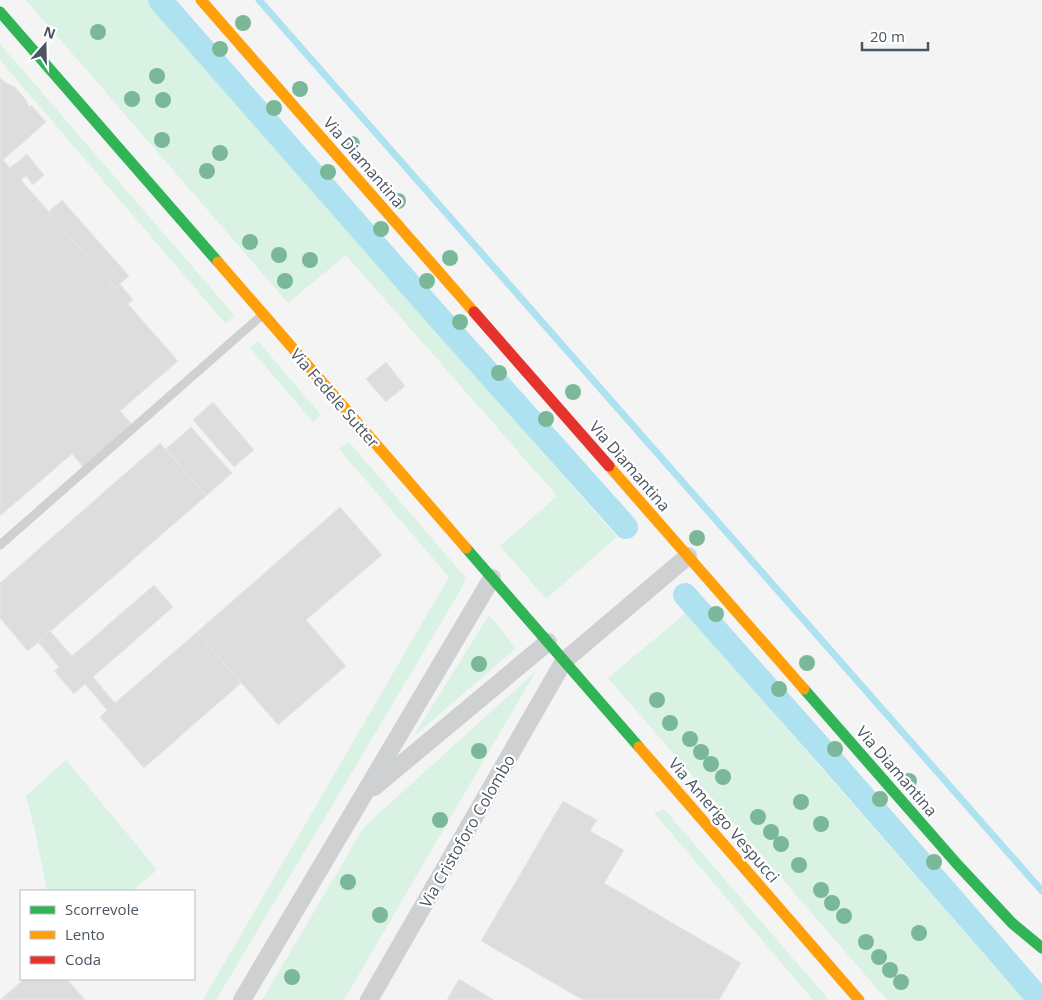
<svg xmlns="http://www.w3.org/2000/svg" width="1042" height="1000" font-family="'Open Sans',sans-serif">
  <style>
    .green { fill: #d9f2e3 }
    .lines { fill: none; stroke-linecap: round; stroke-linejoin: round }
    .stream { stroke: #aee2f0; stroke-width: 7 }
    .canal { stroke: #aee2f0; stroke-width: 24 }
    .building { fill: #ddddde; stroke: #e5e6e7 }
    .lane { stroke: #ced0d2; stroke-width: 9 }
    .street { stroke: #ced0d2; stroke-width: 18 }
    .fast { stroke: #30b455; stroke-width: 11 }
    .slow { stroke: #ff9f0a; stroke-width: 11 }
    .jam { stroke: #e5322d; stroke-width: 11 }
    .tree { fill: #7ab899 }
    .labels { text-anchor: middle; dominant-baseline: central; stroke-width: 4.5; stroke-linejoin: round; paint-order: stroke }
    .street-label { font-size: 16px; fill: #4a5661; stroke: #fff }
  </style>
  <rect width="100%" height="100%" fill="#f4f4f4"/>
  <g class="green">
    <polygon points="26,0 147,0 617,537 546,599 500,546 557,496 346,255 288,303"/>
    <polygon points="0,44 234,315 226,324 0,60"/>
    <polygon points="258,341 321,415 313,422 250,348"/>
    <polygon points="349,442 466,578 460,591 216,1000 203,1000 449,577 339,449"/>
    <polygon points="686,613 1024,1000 887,1000 608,678"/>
    <polygon points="489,615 516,648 413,737"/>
    <polygon points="536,671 344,1000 262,1000 364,827"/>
    <polygon points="66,760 157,870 132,891 47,891 36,835 26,796"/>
    <polygon points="664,809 829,1000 813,1000 654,813"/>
  </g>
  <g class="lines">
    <polyline class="stream" points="259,0 1042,891"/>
    <g class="canal">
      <polyline points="160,0 440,319 626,527"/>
      <polyline points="685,595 835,764 1040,1000"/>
    </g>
  </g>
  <g class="building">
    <polygon points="0,77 4,82 15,87 26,100 29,107 31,105 46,122 3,160 10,168 27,154 44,175 33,185 26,176 21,180 115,288 120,284 133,300 128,304 178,361 120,411 133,426 84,468 72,454 0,516"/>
    <polygon points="62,200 129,276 115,288 48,212"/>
    <polygon points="386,362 405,386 386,402 366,379"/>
    <polygon points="213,402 254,450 234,467 193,420"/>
    <polygon points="191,427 232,473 206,496 166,449"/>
    <polygon points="160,443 206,496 28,651 0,618 0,583"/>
    <polygon points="340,507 382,555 306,620 346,666 278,725 197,632"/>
    <polygon points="154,585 173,607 93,677 115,703 197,632 241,683 144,768 100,717 107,710 85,684 74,694 54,671 59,667 38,642 50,631 72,656"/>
    <polygon points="563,801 597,820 590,831 624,850 604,883 741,963 719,1000 583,1000 481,941"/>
    <polygon points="24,979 67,979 85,1000 0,1000"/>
    <polygon points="459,979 494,1000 447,1000"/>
  </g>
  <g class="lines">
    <polyline class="lane" points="0,545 261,316"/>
    <g class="street">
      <polyline points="374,787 548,642"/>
      <polyline points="242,1000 492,578"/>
      <polyline points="369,1000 564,661 688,556"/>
    </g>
    <g class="fast">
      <polyline points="0,12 218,262"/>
      <polyline points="466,548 639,747"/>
      <polyline points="804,689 957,864 1012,923 1042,948"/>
    </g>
    <g class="slow">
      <polyline points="201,0 474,312"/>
      <polyline points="218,262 466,548"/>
      <polyline points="609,466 804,689"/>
      <polyline points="639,747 859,1000"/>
    </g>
    <polyline class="jam" points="474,312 609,466"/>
  </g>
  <g class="tree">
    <circle cx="243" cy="23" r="8"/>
    <circle cx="98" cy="32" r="8"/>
    <circle cx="220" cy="49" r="8"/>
    <circle cx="157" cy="76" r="8"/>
    <circle cx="300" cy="89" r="8"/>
    <circle cx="132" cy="99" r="8"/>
    <circle cx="163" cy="100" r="8"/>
    <circle cx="274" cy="108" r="8"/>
    <circle cx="162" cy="140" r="8"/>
    <circle cx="352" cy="144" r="8"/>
    <circle cx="220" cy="153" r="8"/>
    <circle cx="207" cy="171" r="8"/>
    <circle cx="328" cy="172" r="8"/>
    <circle cx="398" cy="201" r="8"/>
    <circle cx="381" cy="229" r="8"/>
    <circle cx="250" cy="242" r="8"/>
    <circle cx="279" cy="255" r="8"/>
    <circle cx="450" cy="258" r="8"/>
    <circle cx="310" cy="260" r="8"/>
    <circle cx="285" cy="281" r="8"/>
    <circle cx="427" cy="281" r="8"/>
    <circle cx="460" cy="322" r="8"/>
    <circle cx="499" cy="373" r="8"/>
    <circle cx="573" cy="392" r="8"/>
    <circle cx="546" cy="419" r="8"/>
    <circle cx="697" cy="538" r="8"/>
    <circle cx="716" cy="614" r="8"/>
    <circle cx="807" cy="663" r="8"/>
    <circle cx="479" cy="664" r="8"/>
    <circle cx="779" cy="689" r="8"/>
    <circle cx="657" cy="700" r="8"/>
    <circle cx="670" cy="723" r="8"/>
    <circle cx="690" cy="739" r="8"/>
    <circle cx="835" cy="749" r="8"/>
    <circle cx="479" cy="751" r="8"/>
    <circle cx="701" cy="752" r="8"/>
    <circle cx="711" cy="764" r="8"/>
    <circle cx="723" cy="777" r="8"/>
    <circle cx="909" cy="781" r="8"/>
    <circle cx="880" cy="799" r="8"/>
    <circle cx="801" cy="802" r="8"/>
    <circle cx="758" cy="817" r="8"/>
    <circle cx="440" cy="820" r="8"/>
    <circle cx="821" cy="824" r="8"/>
    <circle cx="771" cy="832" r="8"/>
    <circle cx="781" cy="844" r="8"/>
    <circle cx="934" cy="862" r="8"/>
    <circle cx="799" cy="865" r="8"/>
    <circle cx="348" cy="882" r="8"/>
    <circle cx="821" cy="890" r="8"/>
    <circle cx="832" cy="903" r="8"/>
    <circle cx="380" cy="915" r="8"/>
    <circle cx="844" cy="916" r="8"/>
    <circle cx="919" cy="933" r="8"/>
    <circle cx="866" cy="942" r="8"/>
    <circle cx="879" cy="957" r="8"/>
    <circle cx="890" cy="970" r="8"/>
    <circle cx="292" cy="977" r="8"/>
    <circle cx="901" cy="982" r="8"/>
  </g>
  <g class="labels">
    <g class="street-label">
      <text transform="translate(364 162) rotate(49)">Via Diamantina</text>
      <text transform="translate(335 398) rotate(49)">Via Fedele Sutter</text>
      <text transform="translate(630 466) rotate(49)">Via Diamantina</text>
      <text transform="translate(897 771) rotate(49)">Via Diamantina</text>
      <text transform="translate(724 820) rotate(49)">Via Amerigo Vespucci</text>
      <text transform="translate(467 831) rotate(-60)">Via Cristoforo Colombo</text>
    </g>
  </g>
  <rect x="20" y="890" width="175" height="90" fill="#ffffff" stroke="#b7bbc0"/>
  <rect x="30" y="906" width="25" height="8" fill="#30b455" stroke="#b7bbc0"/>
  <text x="65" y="915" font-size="15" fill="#4a5661">Scorrevole</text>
  <rect x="30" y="931" width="25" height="8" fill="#ff9f0a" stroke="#b7bbc0"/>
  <text x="65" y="940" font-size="15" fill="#4a5661">Lento</text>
  <rect x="30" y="956" width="25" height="8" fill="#e5322d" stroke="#b7bbc0"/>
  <text x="65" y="965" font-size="15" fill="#4a5661">Coda</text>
  <g transform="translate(45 45) rotate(20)" stroke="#ffffff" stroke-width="4" paint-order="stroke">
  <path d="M0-4L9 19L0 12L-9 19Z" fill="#4a5661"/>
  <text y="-8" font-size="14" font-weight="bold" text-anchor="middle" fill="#4a5661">N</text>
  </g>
  <path d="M862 42v8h66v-8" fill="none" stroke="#4a5661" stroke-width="2.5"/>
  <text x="870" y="42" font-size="15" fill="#4a5661" stroke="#ffffff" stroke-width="4" paint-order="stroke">20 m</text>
</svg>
